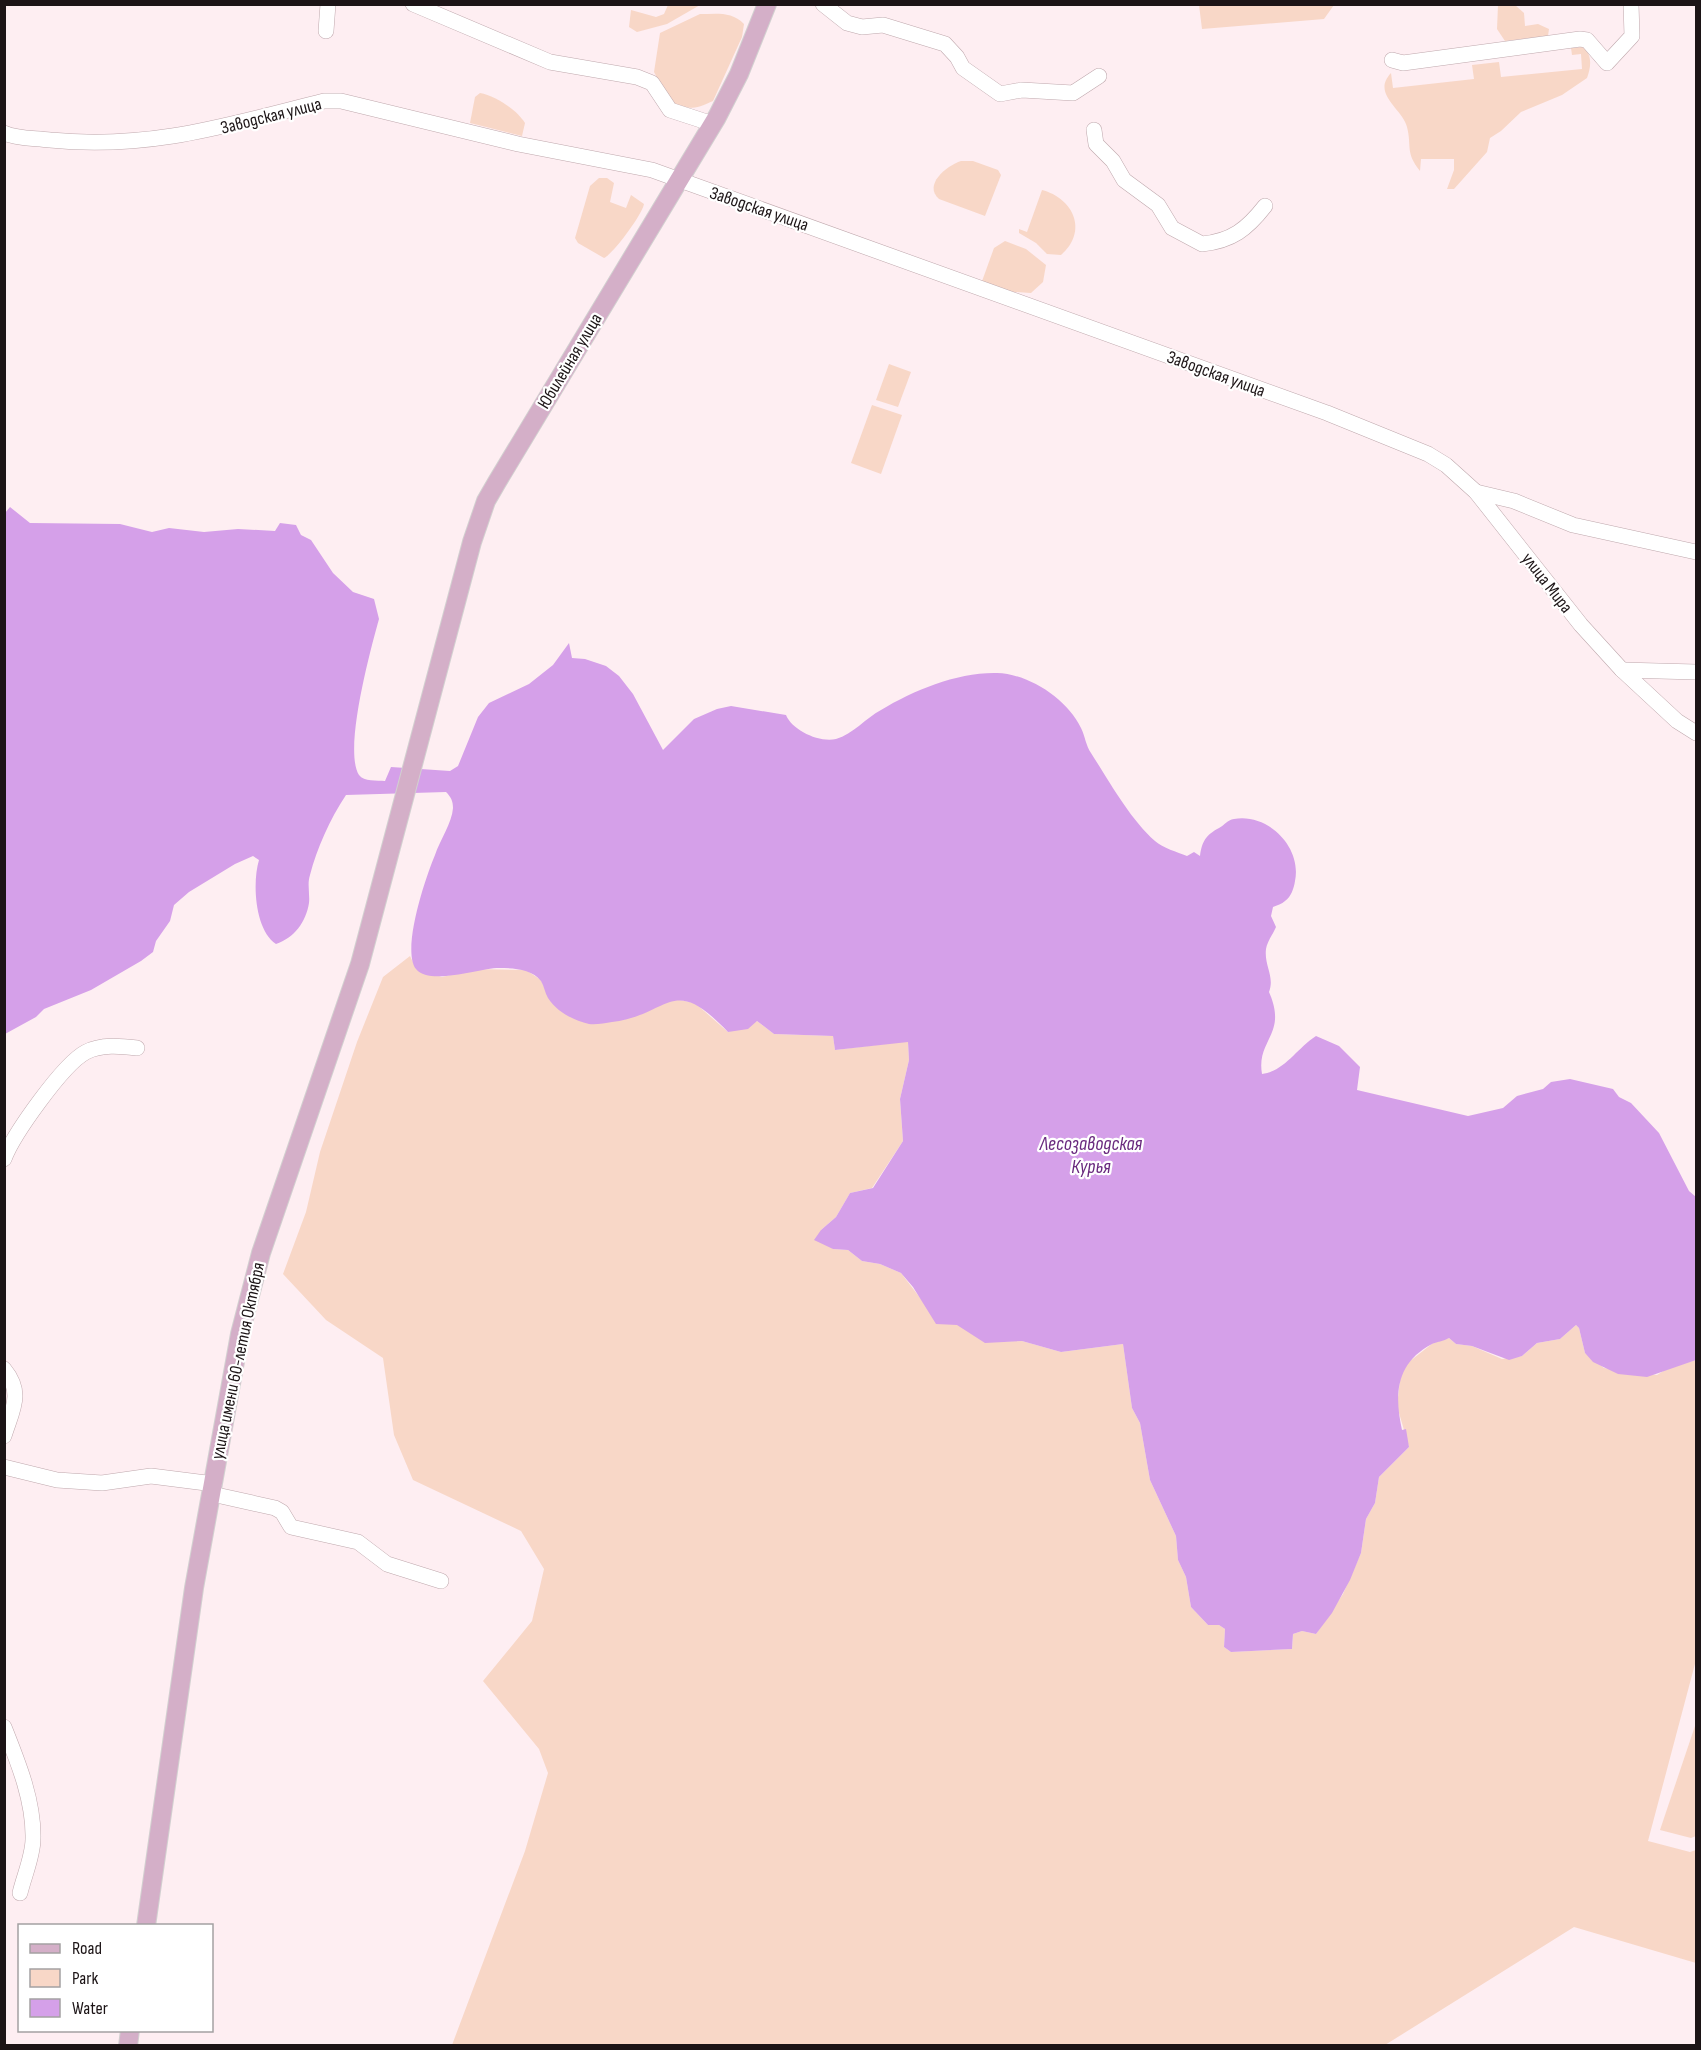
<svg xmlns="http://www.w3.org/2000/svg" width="1701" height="2050" font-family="'Sofia Sans Condensed',sans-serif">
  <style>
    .green { fill: #f8d7c7 }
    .water { fill: #d5a0e9 }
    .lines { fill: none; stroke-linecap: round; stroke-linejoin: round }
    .minor-casing { stroke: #bfa8ad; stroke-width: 16 }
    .major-casing { stroke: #d2d0d0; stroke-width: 20 }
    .minor { stroke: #fff; stroke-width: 15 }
    .major { stroke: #d4afc8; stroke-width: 18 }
    .labels { text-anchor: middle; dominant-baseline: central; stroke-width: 4.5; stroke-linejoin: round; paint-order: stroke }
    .street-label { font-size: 18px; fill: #1c1416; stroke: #fff }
    .water-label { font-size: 20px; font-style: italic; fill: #69297e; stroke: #fff }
  </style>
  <rect width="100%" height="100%" fill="#feeef2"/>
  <g class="green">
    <polygon points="668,5 700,5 667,24 637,32 629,27 631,10 656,17 664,14"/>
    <polygon points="1199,5 1199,4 1334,5 1324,19 1202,29"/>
    <polygon points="1498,5 1515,5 1524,13 1525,26 1538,24 1549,29 1548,36 1505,41 1497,29"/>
    <path d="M 700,14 C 716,14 732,11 744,24 L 742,37 L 713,101 C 696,109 689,110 671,104 L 654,72 L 660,33 Z"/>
    <path d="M 1582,47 C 1593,54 1591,67 1587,78 L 1562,95 L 1521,112 L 1501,131 L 1490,138 L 1487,152 L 1454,189 L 1447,189 L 1454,170 L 1454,159 L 1421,159 L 1420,171 C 1405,152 1412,147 1407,127 C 1403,109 1371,94 1391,73 L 1393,88 L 1474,79 L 1472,65 L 1499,62 L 1501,77 L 1582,69 L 1581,54 L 1572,55 L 1571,48 Z"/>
    <path d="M 480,93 C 496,96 517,110 525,123 L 522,136 L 470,123 L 475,97 Z"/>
    <path d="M 961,161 L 973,161 L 998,170 L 1001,175 L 985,216 L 939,199 C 923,185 946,166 961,161 Z"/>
    <path d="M 599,178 L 607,178 L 614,183 L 610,202 L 626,208 L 631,195 L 644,204 C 642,215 613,254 604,258 L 578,243 L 575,238 L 590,186 Z"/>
    <path d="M 1042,190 C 1073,198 1089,231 1061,255 L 1047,254 L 1036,243 L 1019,233 L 1019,229 L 1027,232 Z"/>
    <polygon points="1005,241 1026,249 1046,265 1043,282 1031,293 999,291 981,284 994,248"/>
    <polygon points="889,364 911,372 898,407 876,400"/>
    <polygon points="872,405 902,415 881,474 851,463"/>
    <polygon points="410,956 416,968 442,977 475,969 526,970 541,980 549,998 623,1020 674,999 695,1003 728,1032 757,1021 774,1034 833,1036 835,1050 908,1041 909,1060 900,1099 903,1141 872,1188 850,1193 836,1217 821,1230 833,1249 848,1250 862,1261 880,1264 901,1273 924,1303 985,1342 1022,1341 1061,1352 1123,1344 1132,1408 1140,1423 1150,1480 1176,1536 1178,1560 1186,1577 1191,1607 1208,1625 1219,1625 1225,1629 1224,1647 1231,1652 1292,1649 1293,1634 1302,1631 1316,1634 1343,1594 1361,1553 1366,1519 1375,1503 1379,1477 1409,1447 1397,1406 1401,1371 1405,1365 1433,1343 1449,1338 1456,1344 1472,1346 1502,1359 1522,1356 1537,1343 1560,1339 1576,1325 1579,1328 1585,1353 1604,1368 1657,1375 1668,1368 1696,1360 1696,1660 1648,1841 1690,1852 1696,1850 1696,1963 1574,1927 1385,2045 452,2045 525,1851 548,1773 539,1749 483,1681 532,1621 544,1569 521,1531 413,1480 394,1435 383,1358 326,1320 283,1274 306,1212 320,1152 357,1042 383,977"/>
    <polygon points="1696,1723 1696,1836 1691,1838 1660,1830"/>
  </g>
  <path class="water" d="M 10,507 L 30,523 L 120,524 L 152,532 L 169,528 L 204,532 L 238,529 L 275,531 L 280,523 L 296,525 L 301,535 L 311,540 L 333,573 L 353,592 L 374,599 L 379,619 C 371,648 343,750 359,775 C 364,782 377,780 385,781 L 391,767 L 450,771 L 458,766 L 478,717 L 489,703 L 529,684 L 553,665 L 569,643 L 572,658 L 585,659 L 606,666 L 619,676 L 633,694 L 663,750 L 694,719 L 717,709 L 731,706 L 786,715 C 792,730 819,743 836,739 C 853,734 866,718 881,710 C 914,690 958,672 997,673 C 1029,674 1067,699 1081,728 C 1085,736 1086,746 1091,753 C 1109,781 1130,819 1155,841 C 1163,848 1177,852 1187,856 L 1194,852 L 1200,856 C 1202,841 1206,835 1219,828 C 1225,825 1227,820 1234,819 C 1268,813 1302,847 1295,881 C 1294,888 1291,897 1285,901 C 1282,904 1277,905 1273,907 L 1271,916 L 1276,927 C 1273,934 1267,942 1266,949 C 1264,966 1275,976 1269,992 C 1288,1035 1256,1039 1262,1074 C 1285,1071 1296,1049 1316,1036 L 1339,1046 L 1360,1067 L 1357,1090 L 1468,1116 L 1503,1108 L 1517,1096 L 1543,1089 L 1551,1082 L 1570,1079 L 1613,1089 L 1619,1097 L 1631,1103 L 1659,1133 L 1689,1191 L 1696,1197 L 1696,1360 L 1647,1377 L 1618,1374 L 1593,1362 L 1585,1353 L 1579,1328 L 1576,1325 L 1560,1339 L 1537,1343 L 1522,1356 L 1509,1360 L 1472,1346 L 1456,1344 L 1449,1338 C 1444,1341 1436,1342 1432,1344 C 1396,1363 1394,1394 1402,1430 L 1406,1429 L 1409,1447 L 1379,1477 L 1375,1503 L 1366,1519 L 1361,1553 L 1350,1580 L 1332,1613 L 1316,1634 L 1302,1631 L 1293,1634 L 1292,1649 L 1231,1652 L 1224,1647 L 1225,1629 L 1219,1625 L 1208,1625 L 1191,1607 L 1186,1577 L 1178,1560 L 1176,1536 L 1150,1480 L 1140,1423 L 1132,1408 L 1123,1344 L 1061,1352 L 1022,1341 L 985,1343 L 957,1325 L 936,1324 L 913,1287 L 901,1273 L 880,1264 L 862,1261 L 848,1250 L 833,1249 L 814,1240 L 821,1230 L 836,1217 L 850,1193 L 873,1188 L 903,1141 L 900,1099 L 909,1060 L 908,1042 L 835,1050 L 833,1036 L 774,1034 L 757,1021 L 748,1029 L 728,1032 C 671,972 671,1015 612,1022 C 605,1023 596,1025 589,1024 C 573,1020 557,1012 548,998 C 545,993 544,986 541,981 C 532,969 513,968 499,968 C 479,968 430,986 416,969 C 401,950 426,876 435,855 C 440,840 452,823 453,808 C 453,801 451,797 446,792 L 346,795 C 330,819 317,848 310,875 C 307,884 310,894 309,903 C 306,922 294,938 276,944 C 255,930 252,883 259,860 L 253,856 L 235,864 L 189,892 L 174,905 L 170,921 L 156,941 L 153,952 L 141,961 L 91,990 L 44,1009 L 36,1017 L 5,1034 L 5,513 Z"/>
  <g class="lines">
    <defs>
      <g id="minor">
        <polyline points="413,4 550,62 637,77 652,83 670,110 713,124"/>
        <polyline points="823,4 847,23 862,27 883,25 945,44 957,57 963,68 1000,94 1022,90 1073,93 1099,76"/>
        <polyline points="326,31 328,4"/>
        <polyline points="1392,60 1403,63 1580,39 1587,40 1607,63 1632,36 1631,4"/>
        <path d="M 1094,130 L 1096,144 L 1113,161 L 1124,180 L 1158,205 L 1172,228 L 1202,244 C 1232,241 1247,229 1265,206"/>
        <path d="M 4,133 C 17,139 35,138 50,140 C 150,150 228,125 324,101 L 341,101 L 518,144 L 652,170 L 1327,413 L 1428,454 L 1446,465 L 1476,492 L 1581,625 L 1622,670 L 1677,721 L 1696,733"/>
        <polyline points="1476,492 1514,501 1573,525 1696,552"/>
        <polyline points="1622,670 1696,672"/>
        <path d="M 4,1159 C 13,1135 63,1064 86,1052 C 101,1044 121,1046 137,1048"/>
        <path d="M 4,1369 C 24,1393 12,1410 4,1436"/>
        <polyline points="4,1467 57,1480 102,1483 151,1476 214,1484"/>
        <polyline points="212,1494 275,1508 282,1512 291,1527 358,1542 387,1564 441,1581"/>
        <path d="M 4,1727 C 18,1762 34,1801 33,1839 C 33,1856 24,1876 20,1893"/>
      </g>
      <g id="major">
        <polyline points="146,1926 194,1588 240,1334 261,1253 360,964 472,542 486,501 497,482 717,117 739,74 767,4"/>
        <polyline points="128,2046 130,2030"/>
      </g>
    </defs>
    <use href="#minor" class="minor-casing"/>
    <use href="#major" class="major-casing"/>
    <use href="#minor" class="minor"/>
    <use href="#major" class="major"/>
  </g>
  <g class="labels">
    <g class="street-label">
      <text transform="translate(271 116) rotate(-14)">Заводская улица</text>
      <text transform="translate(759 209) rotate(19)">Заводская улица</text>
      <text transform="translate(570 361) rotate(-59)">Юбилейная улица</text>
      <text transform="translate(1216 374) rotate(20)">Заводская улица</text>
      <text transform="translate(1547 583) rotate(52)">улица Мира</text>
      <text transform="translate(238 1361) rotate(-78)">улица имени 60-летия Октября</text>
    </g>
    <g class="water-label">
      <text x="1091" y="1144">Лесозаводская<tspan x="1091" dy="23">Курья</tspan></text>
    </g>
  </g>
  <rect width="1701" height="2050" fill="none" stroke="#1c1416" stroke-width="12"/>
  <rect x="18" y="1924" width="195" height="108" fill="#ffffff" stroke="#a4a1a2" stroke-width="1.5"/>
  <rect x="30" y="1944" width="30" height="9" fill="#d4afc8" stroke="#a4a1a2" stroke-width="1.5"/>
  <text x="72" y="1954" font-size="18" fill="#1c1416">Road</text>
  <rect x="30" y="1969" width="30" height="18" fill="#f8d7c7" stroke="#a4a1a2" stroke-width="1.5"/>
  <text x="72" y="1984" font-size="18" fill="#1c1416">Park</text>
  <rect x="30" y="1999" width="30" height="18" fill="#d5a0e9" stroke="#a4a1a2" stroke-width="1.5"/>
  <text x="72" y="2014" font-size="18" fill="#1c1416">Water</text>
</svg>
